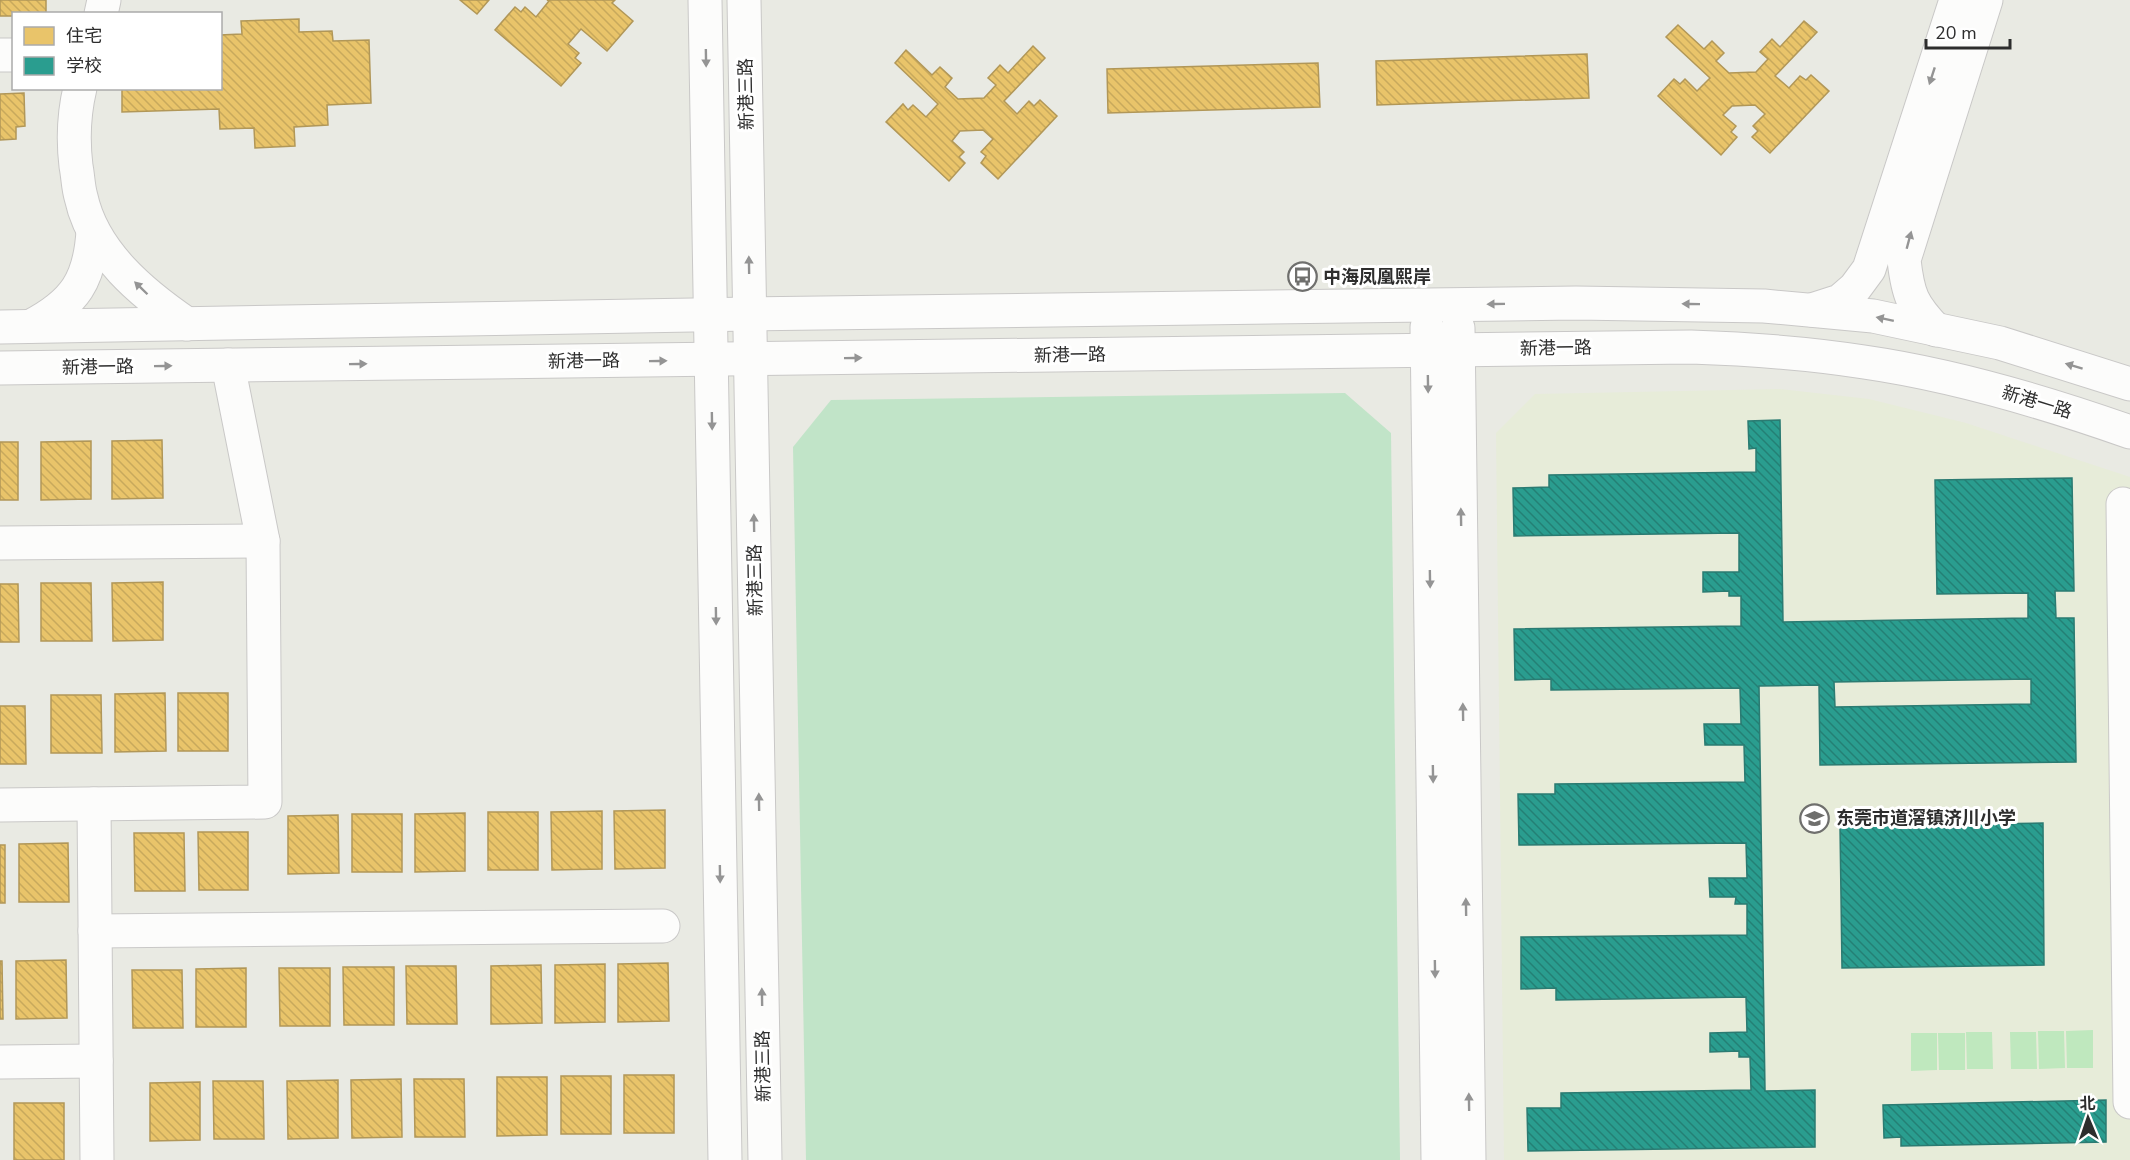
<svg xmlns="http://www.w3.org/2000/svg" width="2130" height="1160" font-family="'Nunito Sans','Noto Sans SC',sans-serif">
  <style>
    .education { fill: #e7ecd9 }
    .grass { fill: #c1e4c8 }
    .pitch { fill: #bfe8be }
    .homes { fill: url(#homes-back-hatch); stroke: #b19758; stroke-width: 1.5 }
    .schools { fill: url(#schools-back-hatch); stroke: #2b7b72; stroke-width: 1.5; fill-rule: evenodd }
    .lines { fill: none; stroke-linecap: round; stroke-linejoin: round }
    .minor-casing { stroke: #c9c8c7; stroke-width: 35 }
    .minor { stroke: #fcfcfb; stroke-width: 33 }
    .oneway { fill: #949494 }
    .labels { text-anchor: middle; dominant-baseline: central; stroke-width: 6; stroke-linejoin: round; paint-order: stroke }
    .street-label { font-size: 18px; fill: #2d2d2d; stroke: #fff }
    .poi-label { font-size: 18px; font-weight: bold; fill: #2d2d2d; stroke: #fff; text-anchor: start }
  </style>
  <defs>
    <pattern id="homes-back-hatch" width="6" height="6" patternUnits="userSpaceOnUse" patternTransform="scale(1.5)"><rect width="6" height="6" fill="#e9c46a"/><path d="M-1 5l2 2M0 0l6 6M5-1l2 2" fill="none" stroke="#c8a95c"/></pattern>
    <pattern id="schools-back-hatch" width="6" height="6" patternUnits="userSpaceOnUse" patternTransform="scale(1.5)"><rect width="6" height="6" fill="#2a9d8f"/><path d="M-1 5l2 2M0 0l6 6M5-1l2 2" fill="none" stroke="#248075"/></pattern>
  </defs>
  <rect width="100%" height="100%" fill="#e9eae3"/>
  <polygon class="education" points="1780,389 1869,399 1966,423 2130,477 2130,1160 1504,1160 1496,433 1535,394"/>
  <polygon class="grass" points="1345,393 1391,433 1400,1160 806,1160 793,447 831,400"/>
  <g class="pitch">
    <polygon points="2093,1030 2093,1068 2067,1068 2066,1031"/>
    <polygon points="2038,1031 2064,1031 2065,1068 2039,1069"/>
    <polygon points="1966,1032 1992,1032 1993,1069 1967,1069"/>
    <polygon points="2010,1032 2036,1032 2037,1069 2011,1069"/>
    <polygon points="1911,1033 1937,1033 1937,1070 1911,1071"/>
    <polygon points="1938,1033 1965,1033 1965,1070 1939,1070"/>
  </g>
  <g class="homes">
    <polygon points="0,0 46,0 46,14 14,14 14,16 0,16"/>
    <polygon points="460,0 489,0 477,14"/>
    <polygon points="547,0 615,0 612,3 633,21 607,51 581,29 568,44 579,53 575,58 581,63 561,86 495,30 515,7 521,12 525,7 536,17 549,1"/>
    <polygon points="299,19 299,32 332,31 333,41 369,40 371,103 327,105 328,125 294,127 295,146 255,148 254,128 220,129 219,109 122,112 122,88 220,88 220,35 242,34 241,21"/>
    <polygon points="1804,21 1817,32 1775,76 1789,88 1800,76 1806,80 1811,75 1829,91 1770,153 1752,137 1758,131 1753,126 1765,114 1755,105 1732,106 1723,115 1736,126 1731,132 1737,137 1721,155 1658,96 1674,79 1680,84 1685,79 1697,91 1710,78 1666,37 1678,25 1704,49 1712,41 1724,53 1716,61 1729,73 1756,72 1768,59 1760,52 1772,39 1780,47"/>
    <polygon points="1033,46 1045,58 1004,101 1017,114 1029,101 1034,106 1040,100 1057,116 998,179 981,163 986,156 981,152 993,139 983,130 960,131 952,141 964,152 959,157 965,163 949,181 886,122 903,104 908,110 913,105 926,117 938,104 895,63 906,50 932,75 940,67 952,78 945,87 958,99 984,98 996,85 988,78 1000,65 1008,73"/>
    <polygon points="1587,54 1589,98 1377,105 1376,61"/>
    <polygon points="1318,63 1320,107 1108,113 1107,69"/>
    <polygon points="24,93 25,126 16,127 16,139 0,140 0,94"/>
    <polygon points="162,440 163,498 112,499 112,441"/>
    <polygon points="91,441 91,499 41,500 41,442"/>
    <rect x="0" y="442" width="18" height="58"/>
    <polygon points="163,582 163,640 113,641 112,583"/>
    <polygon points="41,583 91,583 92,641 41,641"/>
    <polygon points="0,584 18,584 19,642 0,642"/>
    <polygon points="165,693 166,751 115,752 115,694"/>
    <rect x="178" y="693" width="50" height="58"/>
    <polygon points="51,695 101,695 102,753 51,753"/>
    <polygon points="0,706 25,706 26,764 0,764"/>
    <polygon points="665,810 665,868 615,869 614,811"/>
    <polygon points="602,811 602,869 552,870 551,812"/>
    <rect x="488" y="812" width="50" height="58"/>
    <polygon points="465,813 465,871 415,872 415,814"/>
    <rect x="352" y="814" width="50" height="58"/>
    <polygon points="338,815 339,873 288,874 288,816"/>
    <polygon points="198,832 248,832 248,890 199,890"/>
    <polygon points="134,833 184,833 185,891 135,891"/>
    <polygon points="68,843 69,902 19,902 19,844"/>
    <rect x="0" y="845" width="5" height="58"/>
    <polygon points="66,960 67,1018 16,1019 16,961"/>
    <polygon points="0,961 2,961 3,1019 0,1019"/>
    <polygon points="668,963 669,1021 618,1022 618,964"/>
    <polygon points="605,964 605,1022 555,1023 555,965"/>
    <polygon points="541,965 542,1023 491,1024 491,966"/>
    <polygon points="406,966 456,966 457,1024 407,1024"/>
    <polygon points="343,967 394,967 394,1025 344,1025"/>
    <polygon points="246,968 246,1027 196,1027 196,969"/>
    <polygon points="279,968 330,968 330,1026 280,1026"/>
    <polygon points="132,970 182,970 183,1028 133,1028"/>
    <rect x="624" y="1075" width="50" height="58"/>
    <rect x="561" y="1076" width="50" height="58"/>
    <polygon points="497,1077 547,1077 547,1135 497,1136"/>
    <polygon points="401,1079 402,1137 352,1138 351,1080"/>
    <polygon points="414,1079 464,1079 465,1137 415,1137"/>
    <polygon points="338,1080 338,1138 288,1139 287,1081"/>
    <polygon points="213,1081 263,1081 264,1139 214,1139"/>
    <polygon points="200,1082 200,1140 150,1141 150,1083"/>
    <rect x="14" y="1103" width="50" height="57"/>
  </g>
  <g class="schools">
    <path d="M 1780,420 L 1783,622 L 2028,618 L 2028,593 L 1937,594 L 1935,480 L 2072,478 L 2074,591 L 2055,591 L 2056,618 L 2074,618 L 2076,762 L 1820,765 L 1819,685 L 1759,686 L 1765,1091 L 1815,1090 L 1815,1147 L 1528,1151 L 1527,1108 L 1561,1108 L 1561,1093 L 1751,1090 L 1750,1057 L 1739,1057 L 1739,1051 L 1710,1052 L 1710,1033 L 1747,1032 L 1746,997 L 1556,1000 L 1556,988 L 1521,989 L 1521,937 L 1747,935 L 1747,904 L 1735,904 L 1736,897 L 1710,897 L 1709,878 L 1747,878 L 1746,843 L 1519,845 L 1518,794 L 1555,794 L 1555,784 L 1745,782 L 1744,745 L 1705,745 L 1704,724 L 1741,724 L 1740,688 L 1551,690 L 1551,679 L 1515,680 L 1514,629 L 1741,626 L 1741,596 L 1729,596 L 1729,591 L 1703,592 L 1703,572 L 1739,572 L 1739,533 L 1514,536 L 1513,488 L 1549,487 L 1549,475 L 1756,472 L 1756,448 L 1749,449 L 1748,421 ZM 2031,679 L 2031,704 L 1835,707 L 1834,682 Z"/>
    <polygon points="2043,823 2044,965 1842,968 1840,826"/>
    <polygon points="2106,1100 2106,1142 1901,1146 1901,1137 1884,1138 1883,1105"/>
  </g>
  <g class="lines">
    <defs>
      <g id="minor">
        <polyline points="705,0 725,1160"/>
        <polyline points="744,0 765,1160"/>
        <polyline points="101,14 104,0"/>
        <polyline points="0,55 14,55"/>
        <path d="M 80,88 C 74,113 73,141 76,166 C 78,176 78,187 81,197 C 93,253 143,294 187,324"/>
        <polyline points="1812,310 1840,301 1855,288 1869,269 1956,0"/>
        <path d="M 31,326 C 75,303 90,280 93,231"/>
        <polyline points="0,327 750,314 1576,303 1764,306 1873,316 2000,343 2130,384"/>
        <polyline points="1427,327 1438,1160"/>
        <polyline points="1458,328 1469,1160"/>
        <path d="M 1936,330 C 1912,305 1908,295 1904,260 L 1986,0"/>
        <path d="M 0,368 L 1691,347 C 1749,349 1807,353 1864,362 C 1954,375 2045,402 2130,432"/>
        <polyline points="2123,504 2130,1102"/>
        <polyline points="0,543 263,541"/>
        <polyline points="94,804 97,1160"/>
        <polyline points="0,805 265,802 263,541 228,365"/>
        <polyline points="95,931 663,926"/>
        <polyline points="0,1062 96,1061"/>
      </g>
    </defs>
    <use href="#minor" class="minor-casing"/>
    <use href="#minor" class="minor"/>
  </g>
  <defs><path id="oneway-solid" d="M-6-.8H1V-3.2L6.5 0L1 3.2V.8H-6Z" transform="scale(1.5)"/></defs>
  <g class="oneway">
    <use href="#oneway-solid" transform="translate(706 58) rotate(89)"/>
    <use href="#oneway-solid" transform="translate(1932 76) rotate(108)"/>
    <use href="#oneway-solid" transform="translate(1909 240) rotate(-75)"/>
    <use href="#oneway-solid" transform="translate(749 265) rotate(-91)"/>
    <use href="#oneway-solid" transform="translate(141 288) rotate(-136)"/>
    <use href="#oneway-solid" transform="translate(1496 304) rotate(179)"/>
    <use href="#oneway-solid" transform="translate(1691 304) rotate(-179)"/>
    <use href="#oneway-solid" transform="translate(1885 319) rotate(-168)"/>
    <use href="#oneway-solid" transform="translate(853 358) rotate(-1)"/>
    <use href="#oneway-solid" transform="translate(658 361) rotate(-1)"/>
    <use href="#oneway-solid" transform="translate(358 364) rotate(-1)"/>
    <use href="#oneway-solid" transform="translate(163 366) rotate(-1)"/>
    <use href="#oneway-solid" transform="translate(2074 366) rotate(-163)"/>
    <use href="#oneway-solid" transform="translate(1428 384) rotate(89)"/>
    <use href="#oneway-solid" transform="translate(712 421) rotate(89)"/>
    <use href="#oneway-solid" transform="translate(1461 517) rotate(-91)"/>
    <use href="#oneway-solid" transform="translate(754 523) rotate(-91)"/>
    <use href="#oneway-solid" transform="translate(1430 579) rotate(89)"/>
    <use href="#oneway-solid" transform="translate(716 616) rotate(89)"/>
    <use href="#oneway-solid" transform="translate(1463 712) rotate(-91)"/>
    <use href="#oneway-solid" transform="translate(1433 774) rotate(89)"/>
    <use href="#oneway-solid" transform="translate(759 802) rotate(-91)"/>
    <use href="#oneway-solid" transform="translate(720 874) rotate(89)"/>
    <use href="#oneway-solid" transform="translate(1466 907) rotate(-91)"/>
    <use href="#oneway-solid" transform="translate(1435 969) rotate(89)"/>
    <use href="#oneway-solid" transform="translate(762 997) rotate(-91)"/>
    <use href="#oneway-solid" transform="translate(1469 1102) rotate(-91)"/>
  </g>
  <defs>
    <symbol id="bus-ring" viewBox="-11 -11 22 22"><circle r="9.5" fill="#fff" stroke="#6f6f6d" stroke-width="1.5"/><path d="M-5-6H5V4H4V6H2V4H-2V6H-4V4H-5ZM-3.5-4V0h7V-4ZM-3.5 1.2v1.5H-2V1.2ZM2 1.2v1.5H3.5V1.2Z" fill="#6f6f6d"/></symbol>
    <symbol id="school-ring" viewBox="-11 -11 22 22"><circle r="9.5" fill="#fff" stroke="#6f6f6d" stroke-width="1.5"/><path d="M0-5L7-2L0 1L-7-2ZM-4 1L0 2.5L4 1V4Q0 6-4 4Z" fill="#6f6f6d"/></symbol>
  </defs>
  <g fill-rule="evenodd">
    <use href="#bus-ring" x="1286" y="260" width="33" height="33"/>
    <use href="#school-ring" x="1798" y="802" width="33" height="33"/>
  </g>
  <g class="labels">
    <g class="street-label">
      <text transform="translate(746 94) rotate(-91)">新港三路</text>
      <text transform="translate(1556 348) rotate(-1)">新港一路</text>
      <text transform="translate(1070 355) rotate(-1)">新港一路</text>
      <text transform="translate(584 361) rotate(-1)">新港一路</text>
      <text transform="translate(98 367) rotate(-1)">新港一路</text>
      <text transform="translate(2037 402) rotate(17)">新港一路</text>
      <text transform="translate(755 580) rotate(-91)">新港三路</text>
      <text transform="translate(763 1066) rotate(-91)">新港三路</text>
    </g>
    <g class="poi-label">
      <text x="1323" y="277">中海凤凰熙岸</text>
      <text x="1836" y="818">东莞市道滘镇济川小学</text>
    </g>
  </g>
  <rect x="12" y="12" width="210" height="78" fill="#ffffff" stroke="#ababab" stroke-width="1.5"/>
  <rect x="24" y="27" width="30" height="18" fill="#e9c46a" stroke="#ababab" stroke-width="1.5"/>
  <text x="66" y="42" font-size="18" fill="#2d2d2d">住宅</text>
  <rect x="24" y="57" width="30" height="18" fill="#2a9d8f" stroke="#ababab" stroke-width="1.5"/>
  <text x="66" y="72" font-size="18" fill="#2d2d2d">学校</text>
  <g transform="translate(2088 1118) rotate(358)" stroke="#ffffff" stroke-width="4.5" paint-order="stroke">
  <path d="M0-4.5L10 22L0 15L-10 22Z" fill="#2d2d2d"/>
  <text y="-9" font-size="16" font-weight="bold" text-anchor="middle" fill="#2d2d2d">北</text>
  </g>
  <path d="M1926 39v9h84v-9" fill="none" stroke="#2d2d2d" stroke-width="3"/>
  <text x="1935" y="39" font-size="18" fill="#2d2d2d" stroke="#ffffff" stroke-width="4.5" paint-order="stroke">20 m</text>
</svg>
